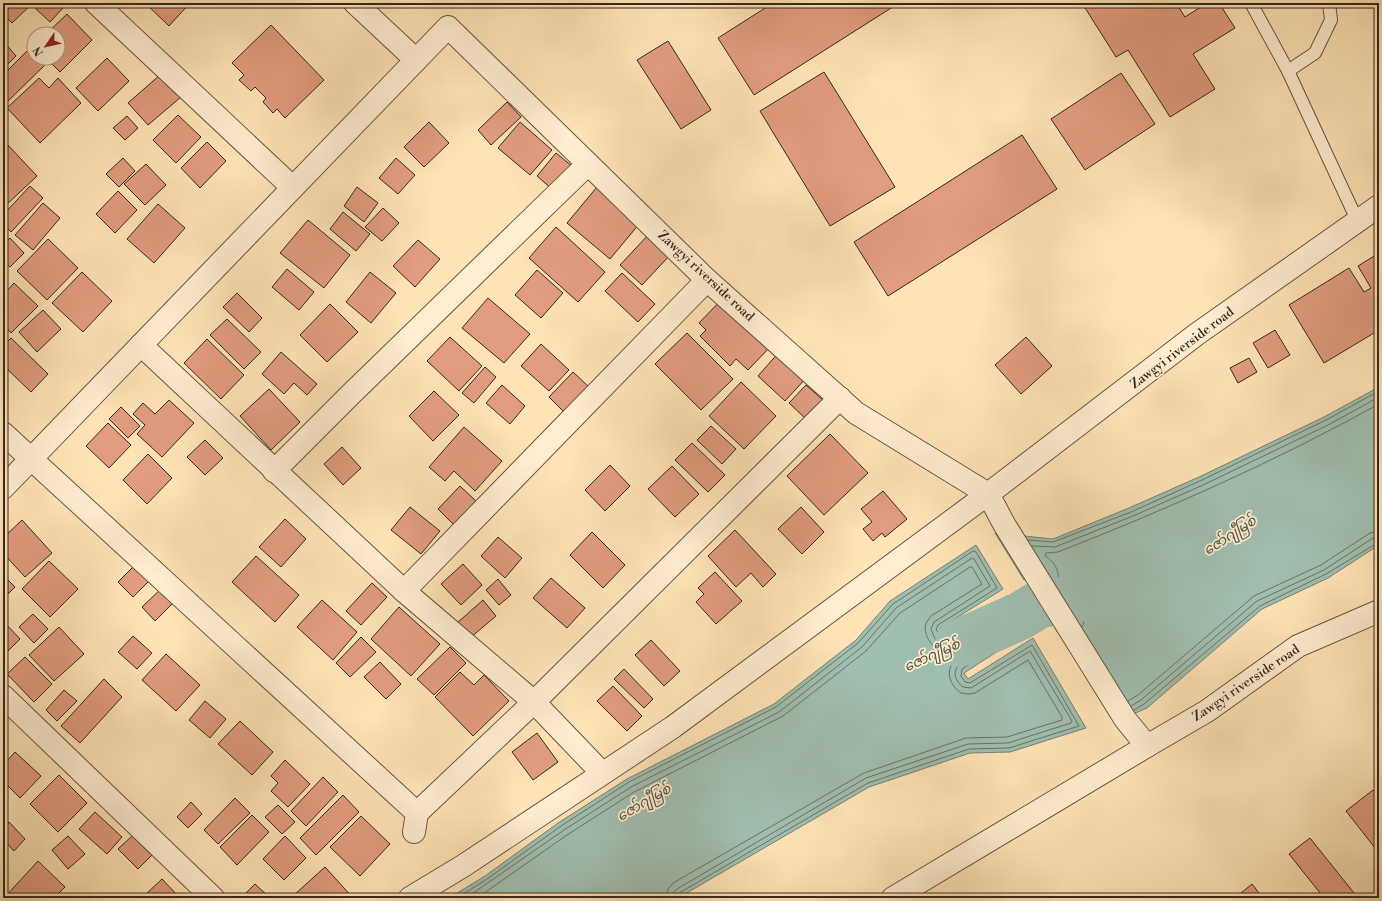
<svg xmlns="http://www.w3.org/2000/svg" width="1382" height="901" font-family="'Libre Bodoni','Noto Sans Myanmar',serif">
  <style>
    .water { fill: #a0beb0; stroke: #758275 }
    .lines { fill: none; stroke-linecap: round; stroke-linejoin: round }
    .shore { stroke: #6a7466; stroke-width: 1 }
    .river { stroke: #a0beb0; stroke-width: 48 }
    .building { fill: #e19c7f; stroke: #34291d }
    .lane-casing { stroke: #675843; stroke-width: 14 }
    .street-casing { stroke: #675843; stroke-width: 24 }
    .lane { stroke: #ffedd0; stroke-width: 12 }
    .street { stroke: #ffedd0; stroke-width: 22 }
    .labels { text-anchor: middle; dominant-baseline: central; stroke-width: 3.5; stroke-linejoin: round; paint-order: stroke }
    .street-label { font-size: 13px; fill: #34291d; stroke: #ffedd0 }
    .water-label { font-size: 14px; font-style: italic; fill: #545649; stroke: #ffedd0 }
  </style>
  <rect width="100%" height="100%" fill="#ffe3b6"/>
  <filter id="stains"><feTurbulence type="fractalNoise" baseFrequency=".005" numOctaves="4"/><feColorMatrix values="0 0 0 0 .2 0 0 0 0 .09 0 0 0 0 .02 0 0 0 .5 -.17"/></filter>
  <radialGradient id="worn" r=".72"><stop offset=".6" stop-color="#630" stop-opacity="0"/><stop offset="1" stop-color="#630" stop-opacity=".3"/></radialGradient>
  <g class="water">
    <polygon points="1379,387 1379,545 1328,578 1262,609 1147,708 1115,722 1055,628 1070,619 1066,612 1051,622 1029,586 1044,577 1040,571 1024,580 995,533 1053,539 1129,508 1199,477 1324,417"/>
    <polygon points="976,545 1003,589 940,628 943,635 1007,596 1029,631 964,673 968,679 1033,638 1086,728 1010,752 970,753 869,787 678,898 449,898 485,876 558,823 627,779 774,704 856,640 890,601"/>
  </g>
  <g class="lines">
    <g class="shore">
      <polyline points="1028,540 1053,542 1131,512 1200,481 1326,420 1379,391"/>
      <polyline points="1032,546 1055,547 1133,516 1203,485 1328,425 1379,397"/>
      <path d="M 1056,585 C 1062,574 1056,563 1045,556 L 1046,553 L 1058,552 C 1168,509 1276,461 1379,404"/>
      <path d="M 1064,597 C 1078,597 1089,614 1082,627"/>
      <polyline points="1128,701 1138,695 1254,596 1321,565 1370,533 1379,531"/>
      <polyline points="1131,706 1141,700 1257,601 1324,570 1373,538 1379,537"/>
      <polyline points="1134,710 1144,704 1260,606 1326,574 1379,542"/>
      <polyline points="457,898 487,879 561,826 629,782 776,707 858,643 893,604 973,551 976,552 997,588 938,625 936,629 942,638 946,638 1005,602 1023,629 962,669 961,676 965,682 970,683 1032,645 1079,726 1009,748 969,749 868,783 679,893 677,898"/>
      <path d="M 466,898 L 564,830 L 631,787 L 779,712 L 862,647 L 896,608 L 972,558 L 974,559 L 990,586 L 934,622 L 931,629 L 935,639 L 941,643 L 948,643 L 1003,609 L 1016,628 L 958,666 C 952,674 956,681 963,687 L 971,688 L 1030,651 L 1072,721 L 1071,723 L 1008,743 L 968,744 L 866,778 L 677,889 L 673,893 L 672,898"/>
      <path d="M 477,898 L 567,835 L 634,792 L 783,716 L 866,651 L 900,613 L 970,567 L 972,567 L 982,584 L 931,616 L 926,623 L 925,629 C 927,641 934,651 947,649 L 1001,617 L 1003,618 L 1008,626 L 953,663 C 945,673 951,686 961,693 L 969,694 L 975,693 L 1028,660 L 1062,717 L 1062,720 L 1007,737 L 966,738 L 864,773 L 673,883 L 668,889 L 666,898"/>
    </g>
    <polyline class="river" points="959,643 1020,616 1040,604 1106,594"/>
  </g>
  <g class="building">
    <polygon points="3,3 33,3 12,23 3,14"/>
    <polygon points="41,3 60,3 64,7 50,22 36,9"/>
    <polygon points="145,3 190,3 169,26"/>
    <polygon points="773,3 899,3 754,95 718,38"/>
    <polygon points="1082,3 1176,3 1185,17 1207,3 1219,3 1235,28 1193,54 1215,89 1170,117 1128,50 1116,57"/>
    <polygon points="67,14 92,40 60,72 46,58 58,58 58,34 46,34"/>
    <polygon points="271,25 324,80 285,118 277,109 273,113 263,102 266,98 255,87 251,91 239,80 244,75 232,63"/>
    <polygon points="3,32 7,37 3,41"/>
    <polygon points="668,41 711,110 681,129 637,60"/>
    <polygon points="5,43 16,56 3,69 3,45"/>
    <polygon points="29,49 34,54 34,58 38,58 45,65 4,105 3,75"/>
    <polygon points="107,58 129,81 98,111 76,88"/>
    <polygon points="824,72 895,187 830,226 760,111"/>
    <polygon points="1121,73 1155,124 1085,170 1051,119"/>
    <polygon points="161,74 181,97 148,125 128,103"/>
    <polygon points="39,78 49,88 58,78 81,103 40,143 7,108"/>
    <polygon points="507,102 521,117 491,145 478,130"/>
    <polygon points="178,115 201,137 176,163 153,140"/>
    <polygon points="127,116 138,128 125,140 113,128"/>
    <polygon points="429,122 449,143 424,167 404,147"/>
    <polygon points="520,122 552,150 530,175 498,148"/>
    <polygon points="1022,135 1057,189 888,296 854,242"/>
    <polygon points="207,142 226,161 200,188 181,168"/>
    <polygon points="6,143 37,176 3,208 3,145"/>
    <polygon points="556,153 573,167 553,190 537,176"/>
    <polygon points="123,158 135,171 119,187 106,174"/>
    <polygon points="396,158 415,175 398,194 379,178"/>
    <polygon points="146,164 166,185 145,205 124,184"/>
    <polygon points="30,186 43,198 11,232 3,224 3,215"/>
    <polygon points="357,187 378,203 364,222 344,206"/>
    <polygon points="597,187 640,223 610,259 567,223"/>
    <polygon points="118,191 137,210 115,233 96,214"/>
    <polygon points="43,203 60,218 33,250 15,235"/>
    <polygon points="158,204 185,228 154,263 127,239"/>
    <polygon points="383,208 399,223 382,241 365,227"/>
    <polygon points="343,212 370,234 356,251 330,229"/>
    <polygon points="308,220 350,255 324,288 280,253"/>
    <polygon points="556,227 605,272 578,302 529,258"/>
    <polygon points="650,233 672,253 642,285 620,265"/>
    <polygon points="10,238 24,253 10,267 3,261 3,245"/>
    <polygon points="48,239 78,268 47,300 17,271"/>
    <polygon points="418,240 440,259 415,287 393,266"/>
    <polygon points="1379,253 1379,305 1374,308 1379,316 1379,330 1324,363 1289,305 1349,268 1364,292 1371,288 1358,266"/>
    <polygon points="287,269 314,292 299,310 272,287"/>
    <polygon points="537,270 563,293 541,318 515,295"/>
    <polygon points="82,272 112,301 83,332 52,303"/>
    <polygon points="370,272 396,293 371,323 346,302"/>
    <polygon points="622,273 655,304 638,322 605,291"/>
    <polygon points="14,283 38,306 11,333 3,324 3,295"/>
    <polygon points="237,293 262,318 249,332 223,307"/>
    <polygon points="724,297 773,344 748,370 736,359 730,366 700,336 706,330 699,323"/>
    <polygon points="488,298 530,334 504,363 462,328"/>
    <polygon points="330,304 358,332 327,362 300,335"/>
    <polygon points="43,310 61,329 37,352 19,332"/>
    <polygon points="227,319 261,352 244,369 210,335"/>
    <polygon points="1275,330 1290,355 1268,368 1253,343"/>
    <polygon points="687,333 733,379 701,410 655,364"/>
    <polygon points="450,337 482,366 459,391 427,361"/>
    <polygon points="1026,337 1052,366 1021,394 995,365"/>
    <polygon points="11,338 48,374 31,392 3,365 3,346"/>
    <polygon points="207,339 244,375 221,399 184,363"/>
    <polygon points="541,344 569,370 549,391 521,366"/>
    <polygon points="780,351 808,376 785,401 758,376"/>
    <polygon points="281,352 317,384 307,395 294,383 284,394 262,374"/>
    <polygon points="1249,358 1257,372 1238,383 1230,368"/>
    <polygon points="485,367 496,377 474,403 462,393"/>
    <polygon points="573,372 588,386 564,412 549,397"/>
    <polygon points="741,382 776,416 744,449 709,416"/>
    <polygon points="502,385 525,406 510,424 486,403"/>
    <polygon points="806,385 823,400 806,419 789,403"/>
    <polygon points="269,389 300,422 271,450 240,416"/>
    <polygon points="434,391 459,415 433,441 409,416"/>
    <polygon points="169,400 194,423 162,457 137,434 145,425 133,414 143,403 155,414"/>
    <polygon points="121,407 140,426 128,438 109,419"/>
    <polygon points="108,423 131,445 109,468 86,446"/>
    <polygon points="711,426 736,449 722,464 697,440"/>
    <polygon points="464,427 502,461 475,491 454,471 445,481 429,467"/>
    <polygon points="830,434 868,473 824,515 787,476"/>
    <polygon points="205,440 223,458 205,475 187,457"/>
    <polygon points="692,443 725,475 708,492 675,460"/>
    <polygon points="342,447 361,468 343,485 324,464"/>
    <polygon points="148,454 172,478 147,504 123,480"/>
    <polygon points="610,465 630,486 605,511 585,490"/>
    <polygon points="672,466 699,494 675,517 648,489"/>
    <polygon points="460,486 476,501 453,524 438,509"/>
    <polygon points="883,491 907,519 885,537 882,533 873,541 863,529 872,522 861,509"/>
    <polygon points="410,507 440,531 421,554 391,530"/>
    <polygon points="801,507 824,532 802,554 778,529"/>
    <polygon points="285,519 306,539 281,567 259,547"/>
    <polygon points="22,520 52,553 25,577 3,553 3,538"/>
    <polygon points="735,530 776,574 763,587 751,573 736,587 708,556"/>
    <polygon points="592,532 625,565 603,588 570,555"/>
    <polygon points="498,537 522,558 505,578 481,556"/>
    <polygon points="256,556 299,595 275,622 232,582"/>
    <polygon points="49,561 78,589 50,617 22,589"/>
    <polygon points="138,562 153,577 133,597 118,582"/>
    <polygon points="463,564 482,585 461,605 441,584"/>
    <polygon points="715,572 742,601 716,624 696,602 704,594 698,588"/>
    <polygon points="3,575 15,587 3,599"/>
    <polygon points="551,578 585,608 567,628 533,598"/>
    <polygon points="498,579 511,595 499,605 486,590"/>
    <polygon points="372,583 387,597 361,625 346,611"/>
    <polygon points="162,588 175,601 155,621 142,607"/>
    <polygon points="322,600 357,632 333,660 297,627"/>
    <polygon points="483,600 496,616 470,638 457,623"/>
    <polygon points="399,607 440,644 411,676 371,639"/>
    <polygon points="33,614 48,629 34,643 19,627"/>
    <polygon points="3,621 20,639 3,656"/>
    <polygon points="59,627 84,654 54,681 29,655"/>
    <polygon points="133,636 152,653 137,669 118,652"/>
    <polygon points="361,637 376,652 350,677 336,663"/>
    <polygon points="651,640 680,671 664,686 635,655"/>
    <polygon points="450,647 466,663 434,695 417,679"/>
    <polygon points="166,654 200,685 176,711 142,680"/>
    <polygon points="25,657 52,684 34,702 7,674"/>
    <polygon points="380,662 401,684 386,699 364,677"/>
    <polygon points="624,669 653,699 644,708 614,679"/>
    <polygon points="460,672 474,685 484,675 509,701 473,736 435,697"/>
    <polygon points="104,679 122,697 80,743 61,726"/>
    <polygon points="613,686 642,716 627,731 597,701"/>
    <polygon points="64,690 77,701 57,721 46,710"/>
    <polygon points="205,701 226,719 210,738 189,720"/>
    <polygon points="240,721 273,752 252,775 218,744"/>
    <polygon points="537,733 558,762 533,780 512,752"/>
    <polygon points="15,752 41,776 20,798 3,781 3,765"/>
    <polygon points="285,760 310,784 288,807 271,791 278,783 271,776"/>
    <polygon points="59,775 87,803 58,832 30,804"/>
    <polygon points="323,777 338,792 306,826 291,811"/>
    <polygon points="1373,790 1379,797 1379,853 1346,811"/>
    <polygon points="343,795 359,812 316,855 300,838"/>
    <polygon points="235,798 250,813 218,844 204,830"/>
    <polygon points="191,802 202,814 188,828 177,817"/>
    <polygon points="278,805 295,822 282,834 265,817"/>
    <polygon points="95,812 122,837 107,854 79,829"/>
    <polygon points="252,815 269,832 237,865 220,847"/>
    <polygon points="361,816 390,844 360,876 330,847"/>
    <polygon points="9,822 25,839 14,851 3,839 3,829"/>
    <polygon points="68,836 85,854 68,869 52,850"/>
    <polygon points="132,836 152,855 138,869 118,849"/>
    <polygon points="285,836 306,858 284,880 263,859"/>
    <polygon points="1310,838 1358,898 1324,898 1289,854"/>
    <polygon points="38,861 65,887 54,898 4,898"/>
    <polygon points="325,867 353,898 298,898 294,895"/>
    <polygon points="162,879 178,896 176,898 148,898 145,895"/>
    <polygon points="255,884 268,896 266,898 245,898 243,896"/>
    <polygon points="1252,884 1263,898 1235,898"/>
  </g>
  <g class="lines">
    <defs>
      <g id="lane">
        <polyline points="1251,3 1288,71 1357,220"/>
        <polyline points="1288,71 1315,53 1331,20 1329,3"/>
      </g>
      <g id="street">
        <polyline points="96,3 292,187"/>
        <polyline points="355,3 416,60"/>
        <polyline points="141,345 404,591 534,702 602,773"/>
        <polyline points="3,433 417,813 414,832"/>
        <polyline points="274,471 350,395 588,164"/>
        <polyline points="3,488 448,27 707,280 856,413 988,494 1197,334 1379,206"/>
        <polyline points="404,591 707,280"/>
        <polyline points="3,696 213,898"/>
        <polyline points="417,813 534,702 840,398"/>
        <polyline points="410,898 463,866 673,727 988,494 1004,524 1125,719 1147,746 1207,711 1298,646 1379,611"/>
        <polyline points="893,898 1147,746"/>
      </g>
    </defs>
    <use href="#lane" class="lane-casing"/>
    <use href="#street" class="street-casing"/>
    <use href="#lane" class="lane"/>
    <use href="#street" class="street"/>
  </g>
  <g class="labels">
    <g class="street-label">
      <text transform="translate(706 276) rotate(43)">Zawgyi riverside road</text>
      <text transform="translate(1182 348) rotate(-37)">Zawgyi riverside road</text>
      <text transform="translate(1246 683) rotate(-34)">Zawgyi riverside road</text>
    </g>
    <g class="water-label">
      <text transform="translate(1230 536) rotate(-33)">ဇော်ဂျီမြစ်</text>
      <text transform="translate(932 656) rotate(-24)">ဇော်ဂျီမြစ်</text>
      <text transform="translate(644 803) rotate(-30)">ဇော်ဂျီမြစ်</text>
    </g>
  </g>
  <rect width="1382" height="901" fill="none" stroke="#ffe3b6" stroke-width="16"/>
  <rect x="4" y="4" width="1374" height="893" fill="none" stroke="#34291d" stroke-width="2"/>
  <rect x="8" y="8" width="1366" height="885" fill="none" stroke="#34291d"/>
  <g transform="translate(46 46) rotate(236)"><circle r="19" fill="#ffedd0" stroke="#ae9f88"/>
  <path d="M0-3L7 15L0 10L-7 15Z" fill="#8f2418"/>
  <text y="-6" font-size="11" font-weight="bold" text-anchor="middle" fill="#34291d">N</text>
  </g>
  <rect width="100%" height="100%" filter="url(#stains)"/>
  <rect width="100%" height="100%" fill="url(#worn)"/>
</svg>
